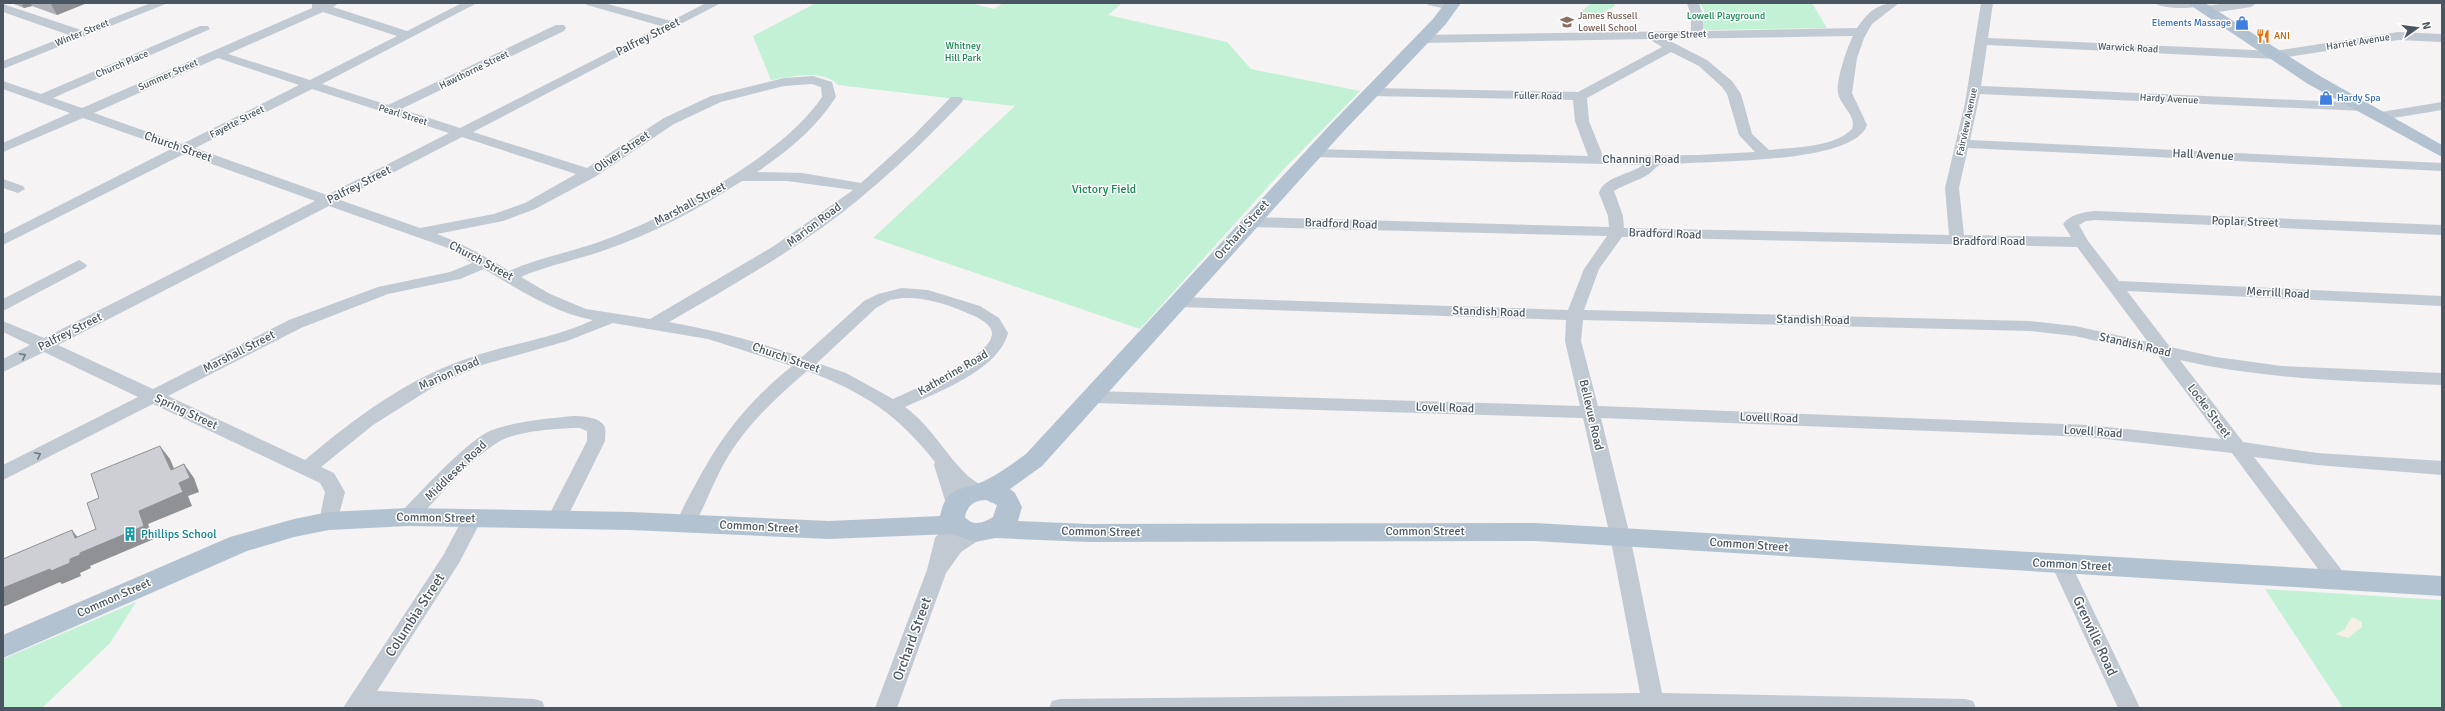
<svg xmlns="http://www.w3.org/2000/svg" width="2445" height="711" font-family="Signika,sans-serif">
  <style>
    .green { fill: #c3f1d5 }
    .sand { fill: #f5f0e5 }
    .lines { fill: none; stroke-linecap: round; stroke-linejoin: round }
    .minor { fill: #c1cad2; fill-rule: evenodd }
    .major { fill: #b3c2d1; fill-rule: evenodd }
    .wall { fill: #b0b2b7 }
    .shaded-wall { fill: #909195 }
    .building { fill: #cdcfd5; stroke: #909195 }
    .oneway { stroke: #6e7983 }
    .labels { text-anchor: middle; dominant-baseline: central; stroke-width: 3; stroke-linejoin: round; paint-order: stroke }
    .far-education-label { font-size: 10px; fill: #785e54; stroke: #fff; text-anchor: start }
    .far-park-label { font-size: 10px; fill: #17864f; stroke: #fff }
    .far-shop-label { font-size: 10px; fill: #366cbe; stroke: #fff; text-anchor: end }
    .far-street-label { font-size: 10px; fill: #4a5661; stroke: #fff }
    .far-food-label { font-size: 10px; fill: #c56008; stroke: #fff; text-anchor: start }
    .street-label { font-size: 12px; fill: #4a5661; stroke: #fff }
    .park-label { font-size: 12px; fill: #17864f; stroke: #fff }
    .culture-label { font-size: 12px; fill: #0d838f; stroke: #fff; text-anchor: start }
    .near-street-label { font-size: 14px; fill: #4a5661; stroke: #fff }
  </style>
  <rect width="100%" height="100%" fill="#f5f3f3"/>
  <g class="green">
    <path d="M 816,3 L 970,3 L 994,9 L 1003,3 L 1122,3 L 1108,15 L 1227,42 L 1251,69 L 1360,91 L 1283,170 L 1140,329 L 873,238 L 1015,106 L 838,85 C 823,68 790,77 771,80 L 753,36 Z"/>
    <polygon points="1592,3 1613,3 1615,6 1593,18 1585,15 1582,11"/>
    <polygon points="1700,3 1812,3 1827,28 1705,30 1703,28 1704,10"/>
    <polygon points="2265,589 2442,600 2442,708 2343,708"/>
    <polygon points="136,602 110,643 42,708 3,708 3,659"/>
  </g>
  <polygon class="sand" points="2352,617 2362,622 2362,627 2348,638 2335,634 2344,630"/>
  <g class="lines">
    <g class="minor">
      <polygon points="151,3 168,3 3,69 3,61 69,35 3,12 3,4 81,30"/>
      <path d="M 312,3 L 339,3 L 333,7 L 407,31 L 462,3 L 477,3 L 322,84 L 388,105 L 556,25 L 564,25 L 566,28 L 564,31 L 401,109 L 460,128 L 661,26 L 587,5 L 585,3 L 604,3 L 671,21 L 706,3 L 721,3 L 473,132 L 587,168 L 664,118 L 711,96 L 784,78 L 813,76 L 832,82 L 836,97 C 815,129 788,151 757,172 L 802,173 L 861,183 L 914,135 L 951,97 L 961,97 L 963,100 L 961,103 C 918,148 874,190 823,227 C 774,262 721,292 669,322 C 715,330 758,342 802,357 L 864,301 L 878,294 L 902,288 L 928,290 L 980,306 L 999,318 L 1008,333 C 999,370 936,393 905,407 C 930,425 944,452 965,473 C 971,480 981,483 986,491 L 983,496 L 976,498 L 960,489 L 965,505 L 962,510 L 955,512 L 948,510 L 934,465 L 935,462 C 898,415 864,392 807,371 C 777,397 746,425 726,460 C 713,482 705,507 692,529 L 685,531 L 678,529 L 675,524 C 710,455 731,416 792,366 L 708,339 L 613,323 L 567,341 L 482,365 L 435,386 L 373,425 L 321,467 L 334,473 L 345,492 L 336,526 L 329,528 L 322,526 L 319,521 L 325,492 L 320,483 L 153,404 L 3,480 L 3,465 L 138,397 L 44,352 L 3,372 L 3,359 L 30,345 L 3,332 L 3,321 L 44,338 L 315,201 L 184,154 L 3,245 L 3,234 L 171,149 L 83,118 L 3,152 L 3,143 L 70,113 L 3,89 L 3,81 L 41,94 L 200,26 L 208,26 L 210,29 L 53,98 L 82,108 L 312,8 ZM 323,12 L 397,36 L 310,80 L 228,54 ZM 218,58 L 299,85 L 182,144 L 94,113 ZM 812,84 L 821,87 L 822,97 C 782,157 665,219 596,243 C 567,253 538,258 509,271 C 486,257 464,244 437,234 L 503,221 L 535,209 L 595,177 L 674,124 L 721,102 L 784,86 ZM 312,89 L 449,133 L 327,195 L 195,148 ZM 462,137 L 576,174 L 525,203 L 494,214 L 420,228 L 340,200 ZM 742,181 L 787,181 L 853,190 L 774,246 L 650,319 L 586,309 L 550,294 L 521,277 C 548,265 577,260 605,250 C 653,234 700,208 742,181 ZM 329,206 L 448,248 L 472,263 L 450,272 L 378,287 L 289,320 L 153,389 L 58,345 ZM 484,269 C 518,289 554,313 593,320 C 555,338 512,343 472,357 C 409,377 355,418 305,460 L 168,396 L 301,328 L 388,294 L 460,279 ZM 902,298 C 926,297 951,305 972,315 C 979,318 991,324 992,333 C 993,357 912,390 893,399 L 846,373 L 817,363 L 876,308 L 890,300 Z"/>
      <polygon points="1426,3 1453,3 1457,6 1451,10 1428,5"/>
      <path d="M 1687,3 L 1699,3 L 1703,16 L 1703,31 L 1857,28 C 1869,11 1877,3 1899,3 L 1872,24 L 1864,38 L 1857,58 L 1852,93 L 1867,125 C 1853,166 1700,160 1661,165 C 1657,165 1653,171 1649,174 C 1638,181 1625,184 1614,191 L 1623,216 L 1624,228 L 1949,235 L 1945,188 L 1965,103 L 1981,3 L 1993,3 L 1988,38 L 2275,51 L 2398,32 L 2442,34 L 2442,42 L 2398,40 L 2275,59 L 1987,45 L 1981,86 L 2364,103 L 2371,107 L 2364,111 L 1980,94 L 1970,140 L 2442,163 L 2442,171 L 1968,148 L 1959,188 L 1964,235 L 2071,237 L 2063,224 C 2071,214 2083,212 2095,211 L 2442,225 L 2442,235 L 2095,220 L 2086,221 L 2079,225 L 2088,241 L 2119,281 L 2442,296 L 2442,306 L 2127,291 L 2170,347 L 2216,357 L 2282,366 L 2442,373 L 2442,385 C 2354,381 2266,380 2180,360 L 2243,442 L 2317,453 L 2442,461 L 2442,475 L 2317,465 L 2254,457 L 2344,573 L 2347,579 L 2344,585 L 2337,587 L 2330,585 L 2232,453 L 2088,437 L 1601,418 L 1630,536 L 1662,693 L 1965,699 L 1973,701 L 1976,708 L 1049,708 L 1052,701 L 1060,699 L 1640,693 L 1610,536 L 1583,418 L 1094,403 L 1088,401 L 1085,397 L 1088,393 L 1094,391 L 1580,406 L 1565,341 L 1566,320 L 1179,307 L 1173,306 L 1171,302 L 1173,298 L 1179,297 L 1568,310 L 1584,269 L 1607,236 L 1249,227 L 1241,222 L 1249,217 L 1609,227 L 1608,216 L 1599,193 C 1603,177 1631,174 1643,165 L 1313,157 L 1306,153 L 1313,149 L 1588,156 L 1575,121 L 1573,100 L 1372,96 L 1365,92 L 1372,88 L 1578,92 L 1662,47 L 1649,39 L 1422,43 L 1416,39 L 1422,35 L 1691,31 L 1691,16 ZM 1853,36 C 1847,48 1836,80 1838,93 C 1840,106 1857,115 1852,129 C 1833,148 1795,147 1769,150 L 1752,134 L 1741,94 L 1732,81 L 1707,60 L 1666,39 ZM 1671,52 L 1699,66 L 1722,87 L 1727,94 L 1739,135 L 1755,152 L 1698,155 L 1603,156 L 1589,121 L 1587,98 ZM 1622,237 L 2077,247 L 2148,342 L 2075,326 L 2030,321 L 1584,310 L 1599,269 ZM 1583,320 L 2030,331 L 2075,336 L 2158,355 L 2221,439 L 2088,425 L 1598,406 L 1581,341 Z"/>
      <path d="M 2155,3 L 2202,3 L 2203,4 C 2198,10 2160,9 2155,3 Z"/>
      <polygon points="2228,3 2257,3 2251,7 2205,14 2199,10 2205,6"/>
      <polygon points="2442,102 2442,110 2381,120 2374,116 2381,112"/>
      <polygon points="3,179 23,186 25,189 18,193 3,188"/>
      <polygon points="79,260 87,265 85,268 3,311 3,299"/>
      <path d="M 573,416 C 582,416 602,417 605,428 C 606,432 605,437 605,441 L 563,526 L 556,528 L 549,526 L 546,521 L 587,441 L 587,431 L 580,428 C 561,428 519,431 502,440 C 472,456 439,497 415,522 L 408,524 L 401,522 L 398,517 L 401,512 C 422,491 467,440 492,430 C 517,421 546,419 573,416 Z"/>
      <polygon points="472,512 479,514 482,519 459,563 377,691 534,699 542,701 545,708 343,708 444,554 465,514"/>
      <polygon points="956,518 963,520 966,525 961,533 975,526 982,528 985,533 982,538 961,552 946,573 897,708 875,708 927,570 935,538 949,520"/>
      <polygon points="2061,556 2068,559 2071,564 2140,708 2118,708 2051,564 2054,559"/>
    </g>
    <g class="major">
      <path d="M 1445,3 L 1461,3 L 1445,25 L 1342,133 L 1042,466 L 1010,489 L 1015,493 L 1022,507 L 1018,521 L 1089,524 L 1535,523 L 2442,576 L 2442,596 L 1535,541 L 1089,542 L 995,538 L 975,542 L 951,534 L 829,539 L 631,530 L 408,526 L 329,530 L 294,537 L 247,551 L 3,658 L 3,635 L 230,537 L 294,519 L 329,512 L 408,508 L 631,512 L 829,521 L 940,516 C 947,484 961,492 984,481 C 999,474 1012,464 1026,454 L 1329,126 L 1433,19 ZM 986,500 L 997,505 L 993,517 C 984,523 973,527 965,517 C 967,506 974,500 986,500 Z"/>
      <polygon points="2187,3 2205,3 2320,76 2442,145 2442,157 2308,84"/>
    </g>
  </g>
  <polygon class="wall" points="11,3 87,3 57,15 32,6 24,8"/>
  <g class="shaded-wall">
    <polygon points="21,3 31,3 32,6 24,8"/>
    <polygon points="54,3 87,3 57,15 51,4"/>
    <polygon points="160,446 170,459 180,483 184,464 194,478 199,492 188,496 192,506 148,524 154,539 90,566 91,568 80,573 81,576 62,584 60,582 3,607 3,588 70,559 72,530 83,544 139,511 171,470"/>
  </g>
  <polygon class="building" points="160,446 171,470 184,464 190,478 179,483 183,492 139,511 144,526 80,553 80,555 70,559 70,563 51,571 50,569 3,588 3,559 72,530 75,538 96,529 87,503 99,498 91,474"/>
  <defs><path id="oneway-chevron" d="M-2-3.5L2.5 0L-2 3.5" fill="none" stroke-width="1.6" stroke-linecap="round" stroke-linejoin="round"/></defs>
  <g class="oneway">
    <use href="#oneway-chevron" transform="translate(23 356) rotate(-26)"/>
    <use href="#oneway-chevron" transform="translate(38 455) rotate(-27)"/>
  </g>
  <defs>
    <symbol id="school-bare" viewBox="-9 -9 18 18"><path d="M0-5L7-2L0 1L-7-2ZM-4 1L0 2.5L4 1V4Q0 6-4 4Z" fill="#8d6e63" stroke="#fff" stroke-width="2.5" paint-order="stroke"/></symbol>
    <symbol id="shop-bare" viewBox="-9 -9 18 18"><path d="M-5-2.5h2.3a2.7 3.5 0 0 1 5.4 0H5L5.5 6h-11ZM-1.5-2.5h3a1.5 2.3 0 0 0-3 0Z" fill="#3f7fe0" stroke="#fff" stroke-width="2.5" paint-order="stroke"/></symbol>
    <symbol id="restaurant-bare" viewBox="-9 -9 18 18"><path d="M-5-6h1v4h1v-4h1v4h1v-4h1v5L-1.5 .5V6h-2V.5L-5-1ZM5-6V6H3V1.5H1.5Q1.5-4 5-6Z" fill="#e8710a" stroke="#fff" stroke-width="2.5" paint-order="stroke"/></symbol>
    <symbol id="building-bare" viewBox="-9 -9 18 18"><path d="M-4-6H4V6H1V3H-1V6H-4ZM-2.5-4.3h1.7v1.8h-1.7ZM.8-4.3h1.7v1.8H.8ZM-2.5-1h1.7V.8h-1.7ZM.8-1h1.7V.8H.8Z" fill="#0f9aa8" stroke="#fff" stroke-width="2.5" paint-order="stroke"/></symbol>
  </defs>
  <g fill-rule="evenodd">
    <use href="#school-bare" x="1557" y="12" width="20" height="20"/>
    <use href="#shop-bare" x="2232" y="13" width="20" height="20"/>
    <use href="#restaurant-bare" x="2253" y="26" width="20" height="20"/>
    <use href="#shop-bare" x="2316" y="88" width="20" height="20"/>
    <use href="#building-bare" x="120" y="524" width="20" height="20"/>
  </g>
  <g class="labels">
    <g class="far-education-label">
      <text x="1578" y="16">James Russell<tspan x="1578" dy="12">Lowell School</tspan></text>
    </g>
    <g class="far-park-label">
      <text x="1726" y="16">Lowell Playground</text>
      <text x="963" y="46">Whitney<tspan x="963" dy="12">Hill Park</tspan></text>
    </g>
    <g class="far-shop-label">
      <text x="2231" y="23">Elements Massage</text>
      <text x="2337" y="98" text-anchor="start">Hardy Spa</text>
    </g>
    <g class="far-street-label">
      <text transform="translate(82 33) rotate(-22)">Winter Street</text>
      <text transform="translate(1677 35) rotate(-2)">George Street</text>
      <text transform="translate(2358 42) rotate(-9)">Harriet Avenue</text>
      <text transform="translate(2128 48) rotate(3)">Warwick Road</text>
      <text transform="translate(122 64) rotate(-23)">Church Place</text>
      <text transform="translate(474 70) rotate(-26)">Hawthorne Street</text>
      <text transform="translate(168 75) rotate(-24)">Summer Street</text>
      <text transform="translate(1538 96) rotate(1)">Fuller Road</text>
      <text transform="translate(2169 99) rotate(3)">Hardy Avenue</text>
      <text transform="translate(403 115) rotate(17)">Pearl Street</text>
      <text transform="translate(237 122) rotate(-27)">Fayette Street</text>
      <text transform="translate(1967 122) rotate(-78)">Fairview Avenue</text>
    </g>
    <g class="far-food-label">
      <text x="2274" y="36">ANI</text>
    </g>
    <g class="street-label">
      <text transform="translate(648 37) rotate(-27)">Palfrey Street</text>
      <text transform="translate(178 147) rotate(19)">Church Street</text>
      <text transform="translate(622 152) rotate(-34)">Oliver Street</text>
      <text transform="translate(2203 155) rotate(3)">Hall Avenue</text>
      <text x="1641" y="159">Channing Road</text>
      <text transform="translate(359 185) rotate(-27)">Palfrey Street</text>
      <text transform="translate(690 204) rotate(-28)">Marshall Street</text>
      <text transform="translate(2245 222) rotate(2)">Poplar Street</text>
      <text transform="translate(1341 224) rotate(2)">Bradford Road</text>
      <text transform="translate(814 225) rotate(-37)">Marion Road</text>
      <text transform="translate(1242 230) rotate(-48)">Orchard Street</text>
      <text transform="translate(1665 234) rotate(2)">Bradford Road</text>
      <text x="1989" y="241">Bradford Road</text>
      <text transform="translate(481 261) rotate(28)">Church Street</text>
      <text transform="translate(2278 293) rotate(3)">Merrill Road</text>
      <text transform="translate(1489 312) rotate(2)">Standish Road</text>
      <text transform="translate(1813 320) rotate(1)">Standish Road</text>
      <text transform="translate(70 332) rotate(-27)">Palfrey Street</text>
      <text transform="translate(2135 345) rotate(13)">Standish Road</text>
      <text transform="translate(239 352) rotate(-27)">Marshall Street</text>
      <text transform="translate(786 358) rotate(19)">Church Street</text>
      <text transform="translate(953 373) rotate(-30)">Katherine Road</text>
      <text transform="translate(449 374) rotate(-24)">Marion Road</text>
      <text transform="translate(1445 408) rotate(2)">Lovell Road</text>
      <text transform="translate(2209 411) rotate(53)">Locke Street</text>
      <text transform="translate(186 412) rotate(25)">Spring Street</text>
      <text transform="translate(1591 415) rotate(77)">Bellevue Road</text>
      <text transform="translate(1769 418) rotate(2)">Lovell Road</text>
      <text transform="translate(2093 432) rotate(4)">Lovell Road</text>
      <text transform="translate(456 471) rotate(-44)">Middlesex Road</text>
      <text transform="translate(436 518) rotate(1)">Common Street</text>
      <text transform="translate(759 527) rotate(3)">Common Street</text>
      <text x="1425" y="531">Common Street</text>
      <text transform="translate(1101 532) rotate(1)">Common Street</text>
      <text transform="translate(1749 545) rotate(4)">Common Street</text>
      <text transform="translate(2072 565) rotate(3)">Common Street</text>
      <text transform="translate(114 598) rotate(-24)">Common Street</text>
    </g>
    <g class="park-label">
      <text x="1104" y="189">Victory Field</text>
    </g>
    <g class="culture-label">
      <text x="141" y="534">Phillips School</text>
    </g>
    <g class="near-street-label">
      <text transform="translate(415 615) rotate(-57)">Columbia Street</text>
      <text transform="translate(2095 636) rotate(65)">Grenville Road</text>
      <text transform="translate(912 639) rotate(-70)">Orchard Street</text>
    </g>
  </g>
  <rect width="2445" height="711" fill="none" stroke="#4a5661" stroke-width="8"/>
  <g transform="translate(2417 28) rotate(76)" stroke="#ffffff" stroke-width="3" paint-order="stroke">
  <path d="M0-3L7 15L0 10L-7 15Z" fill="#4a5661"/>
  <text y="-6" font-size="11" font-weight="bold" text-anchor="middle" fill="#4a5661">N</text>
  </g>
</svg>
